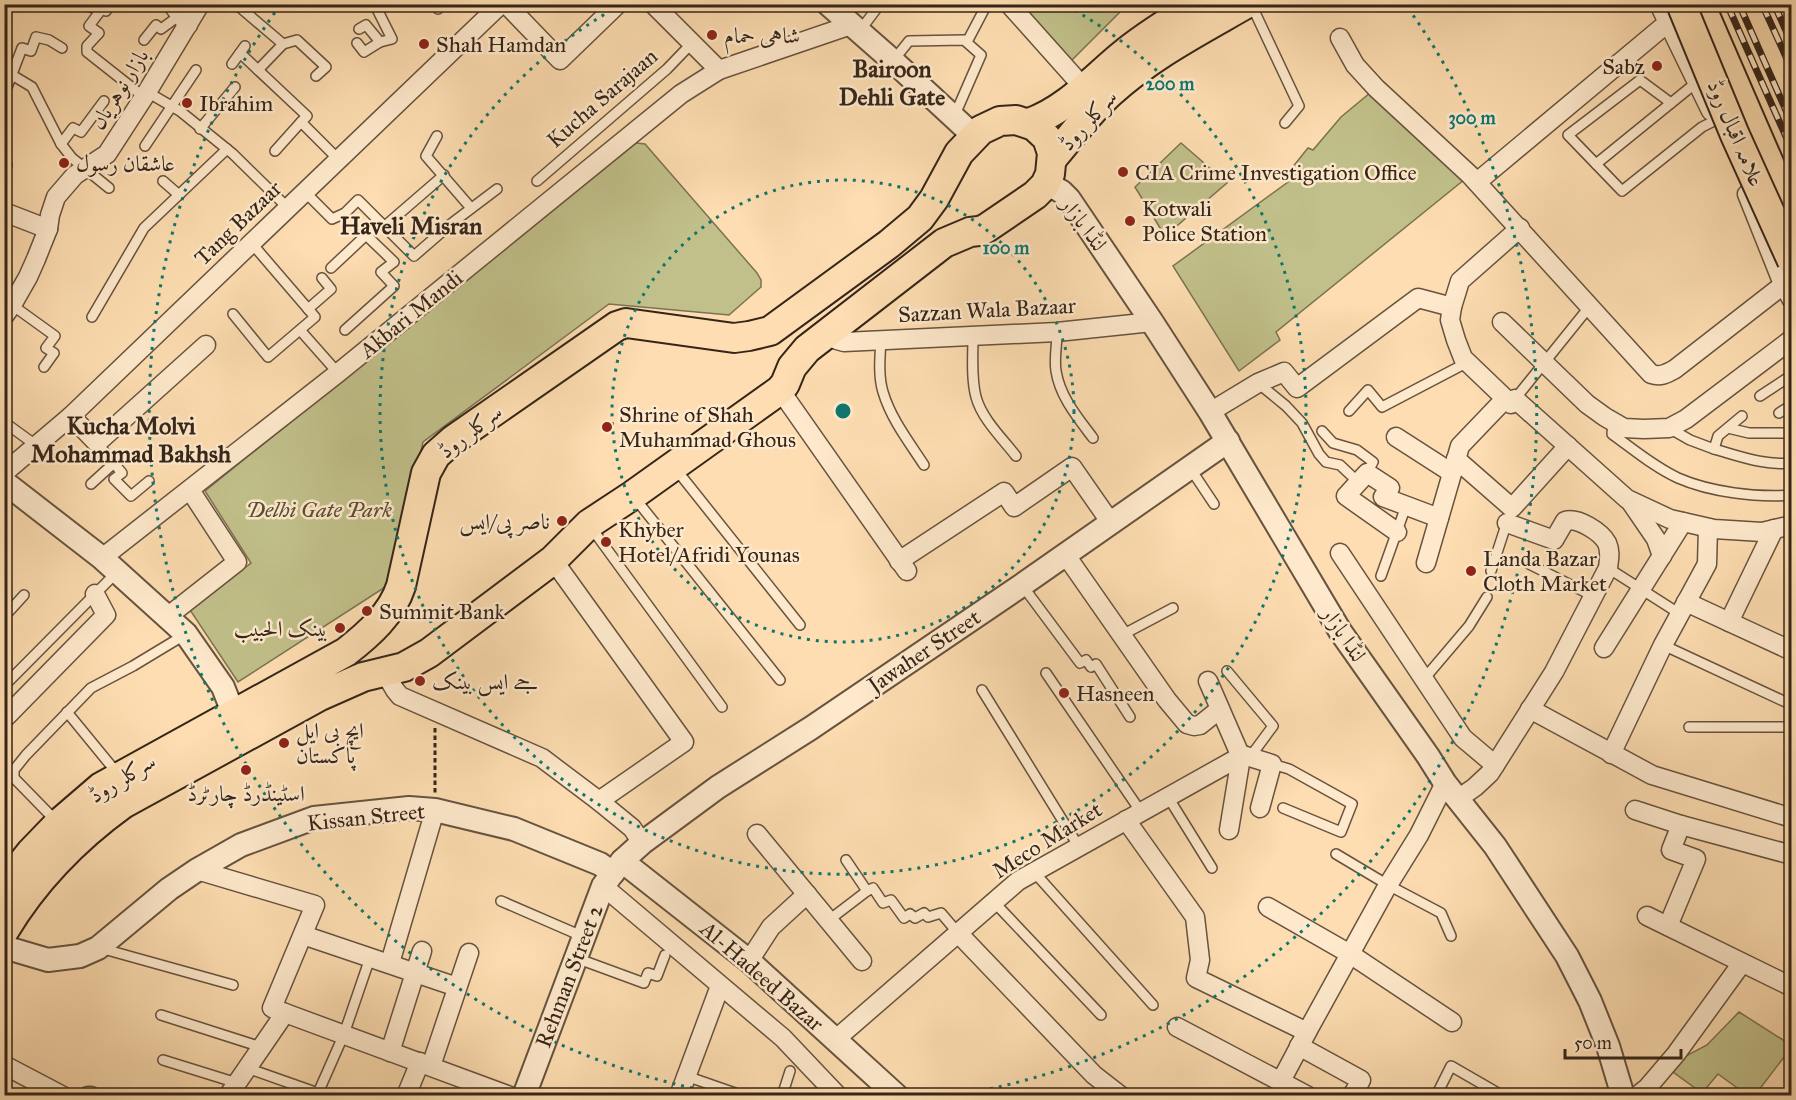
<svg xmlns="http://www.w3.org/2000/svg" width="1796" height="1100" font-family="'IM FELL Great Primer',Amiri,serif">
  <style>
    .green { fill: #c1c08a; stroke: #7b7252; stroke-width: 1.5 }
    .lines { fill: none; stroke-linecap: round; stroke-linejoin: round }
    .service-casing { stroke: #67533f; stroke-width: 12 }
    .minor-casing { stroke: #67533f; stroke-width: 21 }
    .tertiary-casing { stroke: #67533f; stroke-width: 26 }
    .primary-casing { stroke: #352519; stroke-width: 32 }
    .path { stroke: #352519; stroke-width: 3; stroke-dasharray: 4.5 3; stroke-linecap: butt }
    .service { stroke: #fee9cc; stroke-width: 9 }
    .minor { stroke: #fee9cc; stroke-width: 18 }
    .tertiary { stroke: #fee9cc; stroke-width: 22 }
    .primary { stroke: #fdddb1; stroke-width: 28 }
    .rail-casing { stroke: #352519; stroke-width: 7 }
    .rail { stroke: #fee9cc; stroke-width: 4.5; stroke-dasharray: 14; stroke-linecap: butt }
    .primary-bridge-casing { stroke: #352519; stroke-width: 32; stroke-linecap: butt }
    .primary-bridge { stroke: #fdddb1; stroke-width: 28 }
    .ring { fill: none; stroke: #0f766e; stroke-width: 3; stroke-dasharray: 3 6 }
    .poi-dot { fill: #8f2418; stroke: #fee9cc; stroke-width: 2 }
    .labels { text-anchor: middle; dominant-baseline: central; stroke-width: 5; stroke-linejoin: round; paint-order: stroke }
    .poi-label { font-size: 22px; fill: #352519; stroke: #fee9cc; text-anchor: start }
    .street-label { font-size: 22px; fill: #352519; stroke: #fee9cc }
    .park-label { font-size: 22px; font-style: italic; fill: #584c35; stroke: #fee9cc }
    .neighbourhood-label { font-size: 24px; font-weight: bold; fill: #352519; stroke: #fee9cc }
    .centre { fill: #0f766e; stroke: #fee9cc; stroke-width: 3 }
    .ring-label { font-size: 18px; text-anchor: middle; font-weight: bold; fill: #0f766e; stroke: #fee9cc; stroke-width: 5; stroke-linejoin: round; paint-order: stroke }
  </style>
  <rect width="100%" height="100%" fill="#fdddb1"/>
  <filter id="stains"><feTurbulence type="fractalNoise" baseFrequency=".00333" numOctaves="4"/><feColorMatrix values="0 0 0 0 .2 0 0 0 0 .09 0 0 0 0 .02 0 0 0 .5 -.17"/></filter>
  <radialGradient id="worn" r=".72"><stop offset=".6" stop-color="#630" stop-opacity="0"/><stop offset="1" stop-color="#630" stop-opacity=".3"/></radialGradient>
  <g class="green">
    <polygon points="1013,5 1127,5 1070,62"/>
    <polygon points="1376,88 1470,175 1276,332 1280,340 1239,371 1173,266 1288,182 1283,179 1308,148 1313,150 1341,117"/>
    <polygon points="636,143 645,144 757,273 761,280 761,287 729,315 609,304 423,442 390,584 238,682 190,610 251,563 205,491"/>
    <polygon points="1181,143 1227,183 1165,236 1135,187"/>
    <polygon points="1739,1012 1791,1045 1791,1048 1755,1095 1747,1095 1718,1074 1702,1093 1673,1072 1684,1057 1707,1045"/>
  </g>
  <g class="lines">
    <defs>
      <g id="service">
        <polyline points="25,4 33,6"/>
        <polyline points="78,4 106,11 111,4"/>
        <polyline points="236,4 283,44 258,70"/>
        <polyline points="1251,4 1299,106 1285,123"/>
        <polyline points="438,9 443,4"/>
        <polyline points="101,10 89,26 99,33 87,46 87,52 144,97"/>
        <polyline points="359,29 366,25 380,42"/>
        <polyline points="859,32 880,4"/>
        <polyline points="144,40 156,25 161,29 180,15"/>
        <polyline points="967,42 987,4"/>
        <polyline points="357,43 364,52 380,42 392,39 377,9 372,4"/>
        <polyline points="283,44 297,40 326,67 316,76"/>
        <polyline points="240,53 307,116 301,122 339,160"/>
        <polyline points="893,61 909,41 964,40 981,55 954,117"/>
        <polyline points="232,64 245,46"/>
        <polyline points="12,75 32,87 61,144 72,158 109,188"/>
        <polyline points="147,92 180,111 233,154 288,208"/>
        <polyline points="4,95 22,48 31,51 36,37 49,40 62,48"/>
        <polyline points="1671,103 1640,80 1568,135 1622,191 1702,127 1716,120"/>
        <polyline points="200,129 235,87"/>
        <polyline points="437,136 426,156 471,208"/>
        <polyline points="61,144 73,128 81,132 104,101"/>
        <polyline points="145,146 196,70"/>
        <polyline points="275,151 301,122"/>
        <polyline points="1596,164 1697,82"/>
        <polyline points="4,172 7,165"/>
        <polyline points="163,181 179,195"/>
        <polyline points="537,181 667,69 692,43"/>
        <polyline points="305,192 332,219 345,213 358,200 414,256 452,223 497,189"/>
        <polyline points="385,226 444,175"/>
        <polyline points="331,268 380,222"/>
        <polyline points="12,305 55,336 46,348 54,353 44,367"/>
        <polyline points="308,309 331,289 322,278"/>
        <polyline points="233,314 268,357 315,317 254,246"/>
        <polyline points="92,317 144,228 227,149"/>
        <polyline points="300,330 338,373"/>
        <polyline points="345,330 394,286 381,272 394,262 366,235"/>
        <path d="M 1057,332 C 1057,345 1054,359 1056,371 C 1060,397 1078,418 1093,438"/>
        <path d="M 973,336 C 973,356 971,378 976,397 C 982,419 1002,438 1016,456"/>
        <path d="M 881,340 C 880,356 878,376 883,392 C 891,419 909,442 924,465"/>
        <polyline points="1258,383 1286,406 1302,423 1319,454 1326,462 1340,465 1358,482"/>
        <polyline points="1760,396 1792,375"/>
        <polyline points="1515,399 1590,306"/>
        <polyline points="1349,411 1368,390 1382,407 1468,362"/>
        <polyline points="1779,413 1792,405"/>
        <polyline points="4,422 37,446"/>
        <path d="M 1613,422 L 1612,434 C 1633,449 1654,467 1678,478 C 1710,492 1757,498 1792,495"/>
        <polyline points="1669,428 1690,440 1714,449 1718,436 1742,416"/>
        <polyline points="1728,428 1749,433 1792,433"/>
        <polyline points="1322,431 1333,443 1357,450 1373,462 1367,473"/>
        <polyline points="97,443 122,473 114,479 131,496 149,481"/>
        <path d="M 1714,449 C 1739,456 1765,466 1792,463"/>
        <polyline points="675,468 800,625"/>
        <polyline points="1190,468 1214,504"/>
        <polyline points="91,484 114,463"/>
        <polyline points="634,497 780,680"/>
        <polyline points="590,526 722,707"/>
        <polyline points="1529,564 1593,596"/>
        <polyline points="1608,568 1680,614"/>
        <polyline points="1491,571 1507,522"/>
        <polyline points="1381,576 1406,506"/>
        <polyline points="1022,585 1080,663 1086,660 1091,667 1096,664 1130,717"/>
        <polyline points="4,617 24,595"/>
        <polyline points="1122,635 1173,608"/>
        <polyline points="1663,645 1792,705"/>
        <polyline points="1227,671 1273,726 1250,757"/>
        <polyline points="1046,673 1141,812"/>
        <polyline points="1424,679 1469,626 1487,597"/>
        <polyline points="4,686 117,572"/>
        <polyline points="982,690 1079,847"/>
        <polyline points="67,712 117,773"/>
        <polyline points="1689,727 1792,727"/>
        <polyline points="1272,764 1289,769 1352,804 1341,832 1283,808"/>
        <polyline points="1168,797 1212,868"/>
        <polyline points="57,822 14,778 14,770 26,755 91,688 133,666 186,634"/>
        <polyline points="1336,854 1388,885 1441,913 1451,936"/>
        <polyline points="846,860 867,891 873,888 883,903 891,900 904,918 910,914 915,918 924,913 928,917 941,913 958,933"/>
        <polyline points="1034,872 1153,1005"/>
        <polyline points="501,901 584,937"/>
        <polyline points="994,902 1101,1015"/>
        <polyline points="829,920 867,891"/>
        <polyline points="100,948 233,985"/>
        <polyline points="576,958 644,983 648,973 657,976 665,955"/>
        <polyline points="161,1015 261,1047"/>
        <polyline points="163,1060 237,1083"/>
        <polyline points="247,1068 318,1093 344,1034 370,958"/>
        <polyline points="686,1076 735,1093"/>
        <polyline points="782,1096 790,1071"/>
        <polyline points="1436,1096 1451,1066 1496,1092"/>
      </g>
      <g id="minor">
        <polyline points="172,4 188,25"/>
        <polyline points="506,4 560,60 618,4"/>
        <polyline points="653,4 719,70"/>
        <polyline points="1009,4 1084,88"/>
        <polyline points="1659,4 1711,111"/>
        <path d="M 1340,38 L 1355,65 L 1376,88 L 1470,175 L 1651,374 C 1661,377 1666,374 1675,369 L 1792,278"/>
        <polyline points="1477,182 1677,15"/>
        <polyline points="1747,194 1783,284 1792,300"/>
        <polyline points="4,212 48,229"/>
        <polyline points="1520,228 1460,281 1452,307 1450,320 1456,340 1463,358 1511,404 1515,399 1627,499 1670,519 1714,529 1762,532 1792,525"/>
        <polyline points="4,316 12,305 28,277 36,259 48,229 50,215 56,197 75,175 107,154 144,97 200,4"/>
        <polyline points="1502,322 1587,404 1605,417 1624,428 1644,429 1669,428 1686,419 1792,339"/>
        <polyline points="829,331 837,340 844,342 1057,332 1152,322"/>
        <polyline points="780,390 907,571"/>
        <polyline points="1210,412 1258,383 1284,372 1297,388 1418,298 1452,307"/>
        <polyline points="71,416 97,443 206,345"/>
        <polyline points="1396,437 1452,473"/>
        <polyline points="1456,459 1512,508 1568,446"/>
        <polyline points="4,473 71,416 501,4"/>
        <polyline points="1630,501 1656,539 1662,556"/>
        <polyline points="1397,532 1346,496 1367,473 1390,488 1383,497 1439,518"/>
        <polyline points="1340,553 1463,738 1495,765"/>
        <polyline points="1065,554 1167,700 1187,724 1194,726 1200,725 1220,709"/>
        <polyline points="102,558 338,373 681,94 719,70 851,25"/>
        <polyline points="553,560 684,742 599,801"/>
        <polyline points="899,561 1004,492 1014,507 1072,467 1111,523"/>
        <polyline points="1426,563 1460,446 1505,399"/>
        <polyline points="1686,602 1792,651"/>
        <polyline points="167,617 237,562 190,490"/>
        <polyline points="1729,622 1774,529"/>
        <polyline points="1604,648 1683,522"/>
        <polyline points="385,673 395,690 400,696 542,758 599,801 632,828 642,843"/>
        <polyline points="1208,681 1241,757 1229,830"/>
        <polyline points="1530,709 1652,775 1792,818"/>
        <polyline points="4,719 106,615 95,594"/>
        <polyline points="1611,754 1663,645 1707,564 1708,528"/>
        <path d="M 1458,799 L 1475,787 L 1490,773 L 1554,672 L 1608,568 C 1609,559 1611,552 1607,543 C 1601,532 1578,517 1565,521 L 1554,540 L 1507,523"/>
        <polyline points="1635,810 1681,825 1792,855"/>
        <polyline points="1126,820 1195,917 1200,960 1196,978 1307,1032 1281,1081"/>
        <polyline points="757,834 862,961"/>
        <polyline points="197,870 315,905 272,1008 285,1013 228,1096"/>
        <polyline points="603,886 783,1038 838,1096"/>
        <polyline points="1268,907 1350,954 1452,1022"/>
        <polyline points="1647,916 1792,987"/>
        <polyline points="1668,926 1696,859 1671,850 1681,825"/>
        <polyline points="958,933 1094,1075 1121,1096"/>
        <polyline points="303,935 457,987"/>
        <polyline points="749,961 771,927 807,894"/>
        <polyline points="390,963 435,810"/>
        <polyline points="285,1013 510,1096"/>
        <polyline points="1177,1027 1308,1096"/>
        <polyline points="1307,1032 1388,885 1419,835 1445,783"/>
        <polyline points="836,1039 1018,881 1243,755 1272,764 1260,808"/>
        <polyline points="1299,1046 1361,1080 1352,1096"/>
        <polyline points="390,1052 422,951"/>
        <polyline points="4,1065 63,1096"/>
        <polyline points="431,1066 469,953"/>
        <polyline points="88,1096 91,1096"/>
        <polyline points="406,1096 420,1062"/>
        <polyline points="679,1096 720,986"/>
        <polyline points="1637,1096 1647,1088 1676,1054 1742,963"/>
      </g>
      <g id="tertiary">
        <polyline points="828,4 893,61 974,136"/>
        <polyline points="1047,183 1062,192 1069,199 1152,322 1210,412 1340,631 1428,756 1445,783 1495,846 1567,956 1590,1001 1608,1046 1623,1096"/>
        <polyline points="4,482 102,558 186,634 223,687 234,715"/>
        <polyline points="622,861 749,961 897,1096"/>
        <polyline points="4,947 48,960 80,956 98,948 169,889 197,870 241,845 314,818 409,808 435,810 514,829 600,864 613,873"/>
        <polyline points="524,1096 603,886 622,861 642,843 718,787 811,728 1022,585 1228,441"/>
      </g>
      <g id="primary">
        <polyline points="1700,4 1792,216"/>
        <path d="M 1029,123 C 1066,110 1092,80 1121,56 C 1145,36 1171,20 1198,4"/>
        <path d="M 1052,159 C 1071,137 1088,113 1110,93 C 1150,56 1199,31 1246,4"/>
        <path d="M 4,886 L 31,852 L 58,824 L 101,787 L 346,652 C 369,634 392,614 401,586 L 426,473 L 436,455 L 453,440 L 617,326 L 626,323 L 734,338 L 749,336 L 770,331 L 889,244 L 920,218 L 934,199 L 959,153 L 981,130 L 1000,121 L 1016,120 L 1034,126 L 1047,138 L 1052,153 L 1050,174 L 1045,185 L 1035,195 L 985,229 L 979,231 L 970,232 L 944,243 L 807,349 L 792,367 L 785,384 L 780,390 L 633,495 L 589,524 L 553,560 L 429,653 L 404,667 L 363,677 L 320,696 L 123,804 C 76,838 34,881 4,931"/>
      </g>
    </defs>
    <use href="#service" class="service-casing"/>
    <use href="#minor" class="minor-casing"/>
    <use href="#tertiary" class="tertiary-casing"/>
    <use href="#primary" class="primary-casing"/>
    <polyline class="path" points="435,728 435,793"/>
    <use href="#service" class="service"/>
    <use href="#minor" class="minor"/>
    <use href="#tertiary" class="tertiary"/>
    <use href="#primary" class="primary"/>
    <defs>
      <g id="rail">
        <polyline points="1727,4 1792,150"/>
        <polyline points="1739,4 1792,124"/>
        <polyline points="1762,4 1792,70"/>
        <polyline points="1774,4 1792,44"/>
      </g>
    </defs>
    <use href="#rail" class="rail-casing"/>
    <use href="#rail" class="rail"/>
    <defs>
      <polyline id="primary-bridge" points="1681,4 1735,135 1792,261"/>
    </defs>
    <use href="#primary-bridge" class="primary-bridge-casing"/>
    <use href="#primary-bridge" class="primary-bridge"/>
  </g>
  <g class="ring">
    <circle cx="843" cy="411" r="231"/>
    <path d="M1067 6A463 463 0 1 1 619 6"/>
    <path d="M728 1095A694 694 0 0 1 278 8M1408 8A694 694 0 0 1 958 1095"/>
  </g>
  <g class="poi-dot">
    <circle cx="712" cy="35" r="6"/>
    <circle cx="424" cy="44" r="6"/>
    <circle cx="1657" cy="66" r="6"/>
    <circle cx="187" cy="103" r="6"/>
    <circle cx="64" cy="163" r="6"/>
    <circle cx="1123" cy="172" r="6"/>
    <circle cx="1130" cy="221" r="6"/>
    <circle cx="607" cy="427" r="6"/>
    <circle cx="562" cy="521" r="6"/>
    <circle cx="606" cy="542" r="6"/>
    <circle cx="1471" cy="571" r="6"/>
    <circle cx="367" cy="611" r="6"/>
    <circle cx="340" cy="628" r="6"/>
    <circle cx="420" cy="681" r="6"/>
    <circle cx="1064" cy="693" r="6"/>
    <circle cx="284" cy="743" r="6"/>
    <circle cx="246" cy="770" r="6"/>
  </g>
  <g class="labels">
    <g class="poi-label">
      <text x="724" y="35">شاہی حمام</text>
      <text x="436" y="44">Shah Hamdan</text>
      <text x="1645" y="66" text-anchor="end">Sabz</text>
      <text x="199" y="103">Ibrahim</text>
      <text x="76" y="163">عاشقان رسول</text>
      <text x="1135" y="172">CIA Crime Investigation Office</text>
      <text x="1142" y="208">Kotwali<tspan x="1142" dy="25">Police Station</tspan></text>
      <text x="619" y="414">Shrine of Shah<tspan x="619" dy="25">Muhammad Ghous</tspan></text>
      <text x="550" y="521" text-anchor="end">ناصر پی/ایس</text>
      <text x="618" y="529">Khyber<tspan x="618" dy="25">Hotel/Afridi Younas</tspan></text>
      <text x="1483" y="558">Landa Bazar<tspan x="1483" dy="25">Cloth Market</tspan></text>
      <text x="379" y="611">Summit Bank</text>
      <text x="328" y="628" text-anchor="end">بينک الحبيب</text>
      <text x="432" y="681">جے ایس بینک</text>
      <text x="1076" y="693">Hasneen</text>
      <text x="296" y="730">ایچ بی ایل<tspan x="296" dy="25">پاکستان</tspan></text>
      <text x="246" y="793" text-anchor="middle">اسٹینڈرڈ چارٹرڈ</text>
    </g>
    <g class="street-label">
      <text transform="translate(119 89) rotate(-58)">بازار نوہریاں</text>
      <text transform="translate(602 98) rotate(-41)">Kucha Sarajaan</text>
      <text transform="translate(1088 120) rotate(-48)">سرکلر روڈ</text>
      <text transform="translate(1736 133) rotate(67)">علامہ اقبال روڈ</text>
      <text transform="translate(238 223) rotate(-44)">Tang Bazaar</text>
      <text transform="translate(1084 224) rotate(54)">لنڈا بازار</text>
      <text transform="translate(987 310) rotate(-3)">Sazzan Wala Bazaar</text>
      <text transform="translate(411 314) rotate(-39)">Akbari Mandi</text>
      <text transform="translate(470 431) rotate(-38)">سرکلر روڈ</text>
      <text transform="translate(1344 634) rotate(57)">لنڈا بازار</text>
      <text transform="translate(924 651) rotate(-34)">Jawaher Street</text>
      <text transform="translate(122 778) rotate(-32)">سرکلر روڈ</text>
      <text transform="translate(366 817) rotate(-6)">Kissan Street</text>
      <text transform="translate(1047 840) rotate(-32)">Meco Market</text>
      <text transform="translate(569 976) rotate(-69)">Rehman Street 2</text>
      <text transform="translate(762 976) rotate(41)">Al-Hadeed Bazar</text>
    </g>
    <g class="park-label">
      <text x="319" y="509">Delhi Gate Park</text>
    </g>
    <g class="neighbourhood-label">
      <text x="892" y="69">Bairoon<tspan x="892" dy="28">Dehli Gate</tspan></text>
      <text x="411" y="226">Haveli Misran</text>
      <text x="131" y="426">Kucha Molvi<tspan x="131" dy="28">Mohammad Bakhsh</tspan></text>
    </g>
  </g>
  <circle cx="843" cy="411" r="9" class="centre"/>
  <g class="ring-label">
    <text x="1170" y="90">200 m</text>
    <text x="1472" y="124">300 m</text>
    <text x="1006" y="254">100 m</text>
  </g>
  <rect width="1796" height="1100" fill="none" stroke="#fdddb1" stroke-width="24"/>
  <rect x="6" y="6" width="1784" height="1088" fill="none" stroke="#352519" stroke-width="3"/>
  <rect x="12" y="12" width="1772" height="1076" fill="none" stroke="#352519" stroke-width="1.5"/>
  <path d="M1565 1049v9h116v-9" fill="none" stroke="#352519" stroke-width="3"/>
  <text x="1574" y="1049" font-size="18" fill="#352519" stroke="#fee9cc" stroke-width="4.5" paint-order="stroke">50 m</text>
  <rect width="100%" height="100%" filter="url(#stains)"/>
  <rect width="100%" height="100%" fill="url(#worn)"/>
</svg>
